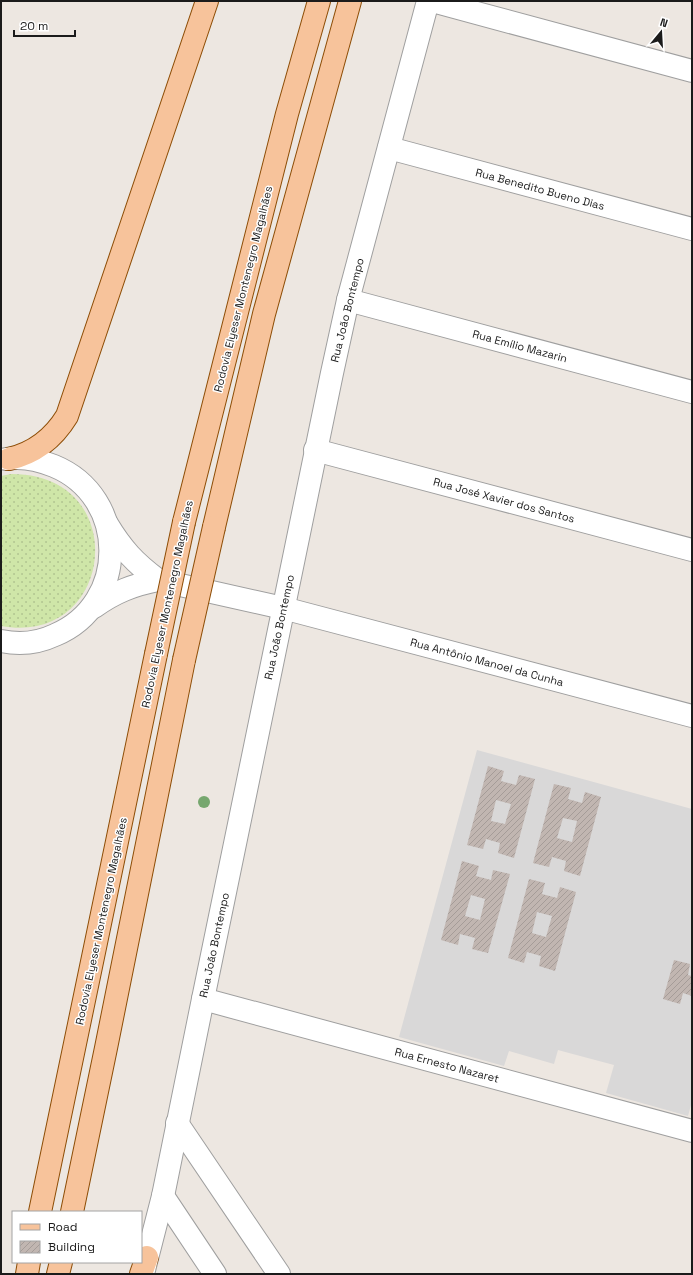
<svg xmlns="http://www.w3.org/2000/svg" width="693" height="1275" font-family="'Space Grotesk',sans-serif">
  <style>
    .residential { fill: #d9d8d8 }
    .grass { fill: url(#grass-dots) }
    .building { fill: url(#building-hatch); fill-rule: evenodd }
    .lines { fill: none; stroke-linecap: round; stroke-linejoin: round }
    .minor-casing { stroke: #9f9f9f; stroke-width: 24 }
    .major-casing { stroke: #8d4d06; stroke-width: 24 }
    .minor { stroke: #fff; stroke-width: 22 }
    .major { stroke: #f7c39b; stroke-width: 22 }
    .major-bridge-casing { stroke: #8d4d06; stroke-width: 24; stroke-linecap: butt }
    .major-bridge { stroke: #f7c39b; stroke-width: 22 }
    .tree { fill: #76a76e }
    .labels { text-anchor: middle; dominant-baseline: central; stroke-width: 3; stroke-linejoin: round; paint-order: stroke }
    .street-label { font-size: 11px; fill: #1b1b1b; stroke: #fff }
  </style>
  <defs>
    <pattern id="grass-dots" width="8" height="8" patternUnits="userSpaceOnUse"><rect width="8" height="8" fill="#cfe6a8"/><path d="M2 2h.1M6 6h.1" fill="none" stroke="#b1c590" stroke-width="1.8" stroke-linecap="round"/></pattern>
    <pattern id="building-hatch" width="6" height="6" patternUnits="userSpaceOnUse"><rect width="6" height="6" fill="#c1b6b1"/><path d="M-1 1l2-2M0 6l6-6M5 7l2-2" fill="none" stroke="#a59c98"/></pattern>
  </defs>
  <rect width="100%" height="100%" fill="#ede7e1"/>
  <polygon class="residential" points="477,750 692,809 692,1105 691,1105 688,1116 606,1093 614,1065 569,1053 558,1050 554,1064 509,1051 504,1066 399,1037"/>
  <path class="grass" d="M 11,474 C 133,473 116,647 1,626 L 1,476 Z"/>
  <g class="building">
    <path d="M 488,766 L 504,771 L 501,781 L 516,785 L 519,775 L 535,779 L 514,858 L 498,853 L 500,843 L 486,839 L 483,849 L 467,845 ZM 496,800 L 511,804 L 505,824 L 491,821 Z"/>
    <path d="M 554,784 L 571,788 L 568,799 L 582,803 L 585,792 L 601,797 L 580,876 L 564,871 L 566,861 L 552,857 L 549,867 L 533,863 ZM 563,818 L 577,821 L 572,842 L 557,838 Z"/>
    <path d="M 462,861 L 479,866 L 476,876 L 491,880 L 493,870 L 510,874 L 488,953 L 472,949 L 475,938 L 460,934 L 458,945 L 441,940 ZM 471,895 L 485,899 L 480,920 L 465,916 Z"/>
    <path d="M 529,879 L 545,883 L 542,894 L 557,898 L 560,887 L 576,892 L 555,971 L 539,966 L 541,956 L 527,952 L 524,963 L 508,958 ZM 537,912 L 552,916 L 546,937 L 532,933 Z"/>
    <polygon points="674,960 690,964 688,975 692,976 692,996 683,993 680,1004 663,999"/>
  </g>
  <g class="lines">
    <defs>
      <g id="minor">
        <polyline points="432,1 692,71"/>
        <polyline points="389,148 692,229"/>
        <polyline points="348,300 692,392"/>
        <polyline points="315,450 692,550"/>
        <path d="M 107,524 C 122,549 135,563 158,580 L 283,608 L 692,716"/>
        <path d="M 94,607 C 115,592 133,585 158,580"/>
        <path d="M 1,641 C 19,645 38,643 55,635 C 129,604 129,497 54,466 C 39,460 22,456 6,459"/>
        <polyline points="203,999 692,1131"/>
        <polyline points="177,1123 279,1274"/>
        <polyline points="163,1196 215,1274"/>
        <polyline points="143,1274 163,1196 203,999 332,373 348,300 428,1"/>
      </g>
      <g id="major">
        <path d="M 9,459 C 35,453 53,439 67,416 L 207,1"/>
        <polyline points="184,522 287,114 319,1"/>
        <polyline points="214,527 264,314 350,1"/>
        <polyline points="40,1212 156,654"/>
        <polyline points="72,1212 106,1048 184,660"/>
        <polyline points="27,1274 29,1262"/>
        <polyline points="58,1274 61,1262"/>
        <polyline points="141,1274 147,1257"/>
      </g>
    </defs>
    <use href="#minor" class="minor-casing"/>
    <use href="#major" class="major-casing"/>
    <use href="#minor" class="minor"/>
    <use href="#major" class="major"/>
    <defs>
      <g id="major-bridge">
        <polyline points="156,654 184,522"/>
        <polyline points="184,660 214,527"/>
      </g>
    </defs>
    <use href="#major-bridge" class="major-bridge-casing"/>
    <use href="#major-bridge" class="major-bridge"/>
  </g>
  <circle class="tree" cx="204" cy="802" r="6"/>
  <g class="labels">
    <g class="street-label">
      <text transform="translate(540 189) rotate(15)">Rua Benedito Bueno Dias</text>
      <text transform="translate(243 289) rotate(-76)">Rodovia Elyeser Montenegro Magalhães</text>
      <text transform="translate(347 310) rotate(-76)">Rua João Bontempo</text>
      <text transform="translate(520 346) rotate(15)">Rua Emílio Mazarin</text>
      <text transform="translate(504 500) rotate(15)">Rua José Xavier dos Santos</text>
      <text transform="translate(167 604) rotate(-78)">Rodovia Elyeser Montenegro Magalhães</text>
      <text transform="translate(279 627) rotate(-78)">Rua João Bontempo</text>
      <text transform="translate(487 662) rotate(15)">Rua Antônio Manoel da Cunha</text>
      <text transform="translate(101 921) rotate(-78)">Rodovia Elyeser Montenegro Magalhães</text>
      <text transform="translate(214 945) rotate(-78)">Rua João Bontempo</text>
      <text transform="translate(447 1065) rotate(15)">Rua Ernesto Nazaret</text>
    </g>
  </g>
  <rect width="693" height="1275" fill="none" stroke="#1b1b1b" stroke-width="4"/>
  <rect x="12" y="1211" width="130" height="52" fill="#ffffff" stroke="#a4a4a4"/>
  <rect x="20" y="1224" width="20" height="6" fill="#f7c39b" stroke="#a4a4a4"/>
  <text x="48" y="1231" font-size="12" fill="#1b1b1b">Road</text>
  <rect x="20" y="1241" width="20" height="12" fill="url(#building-hatch)" stroke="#a4a4a4"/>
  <text x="48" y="1251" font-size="12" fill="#1b1b1b">Building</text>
  <g transform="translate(661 32) rotate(18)" stroke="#ffffff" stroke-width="3" paint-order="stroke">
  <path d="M0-3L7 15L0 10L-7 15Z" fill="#1b1b1b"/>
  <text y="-6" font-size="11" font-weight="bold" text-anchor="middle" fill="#1b1b1b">N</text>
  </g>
  <path d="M14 30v6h61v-6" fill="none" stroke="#1b1b1b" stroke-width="2"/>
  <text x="20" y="30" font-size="12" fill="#1b1b1b" stroke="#ffffff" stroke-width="3" paint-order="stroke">20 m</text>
</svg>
